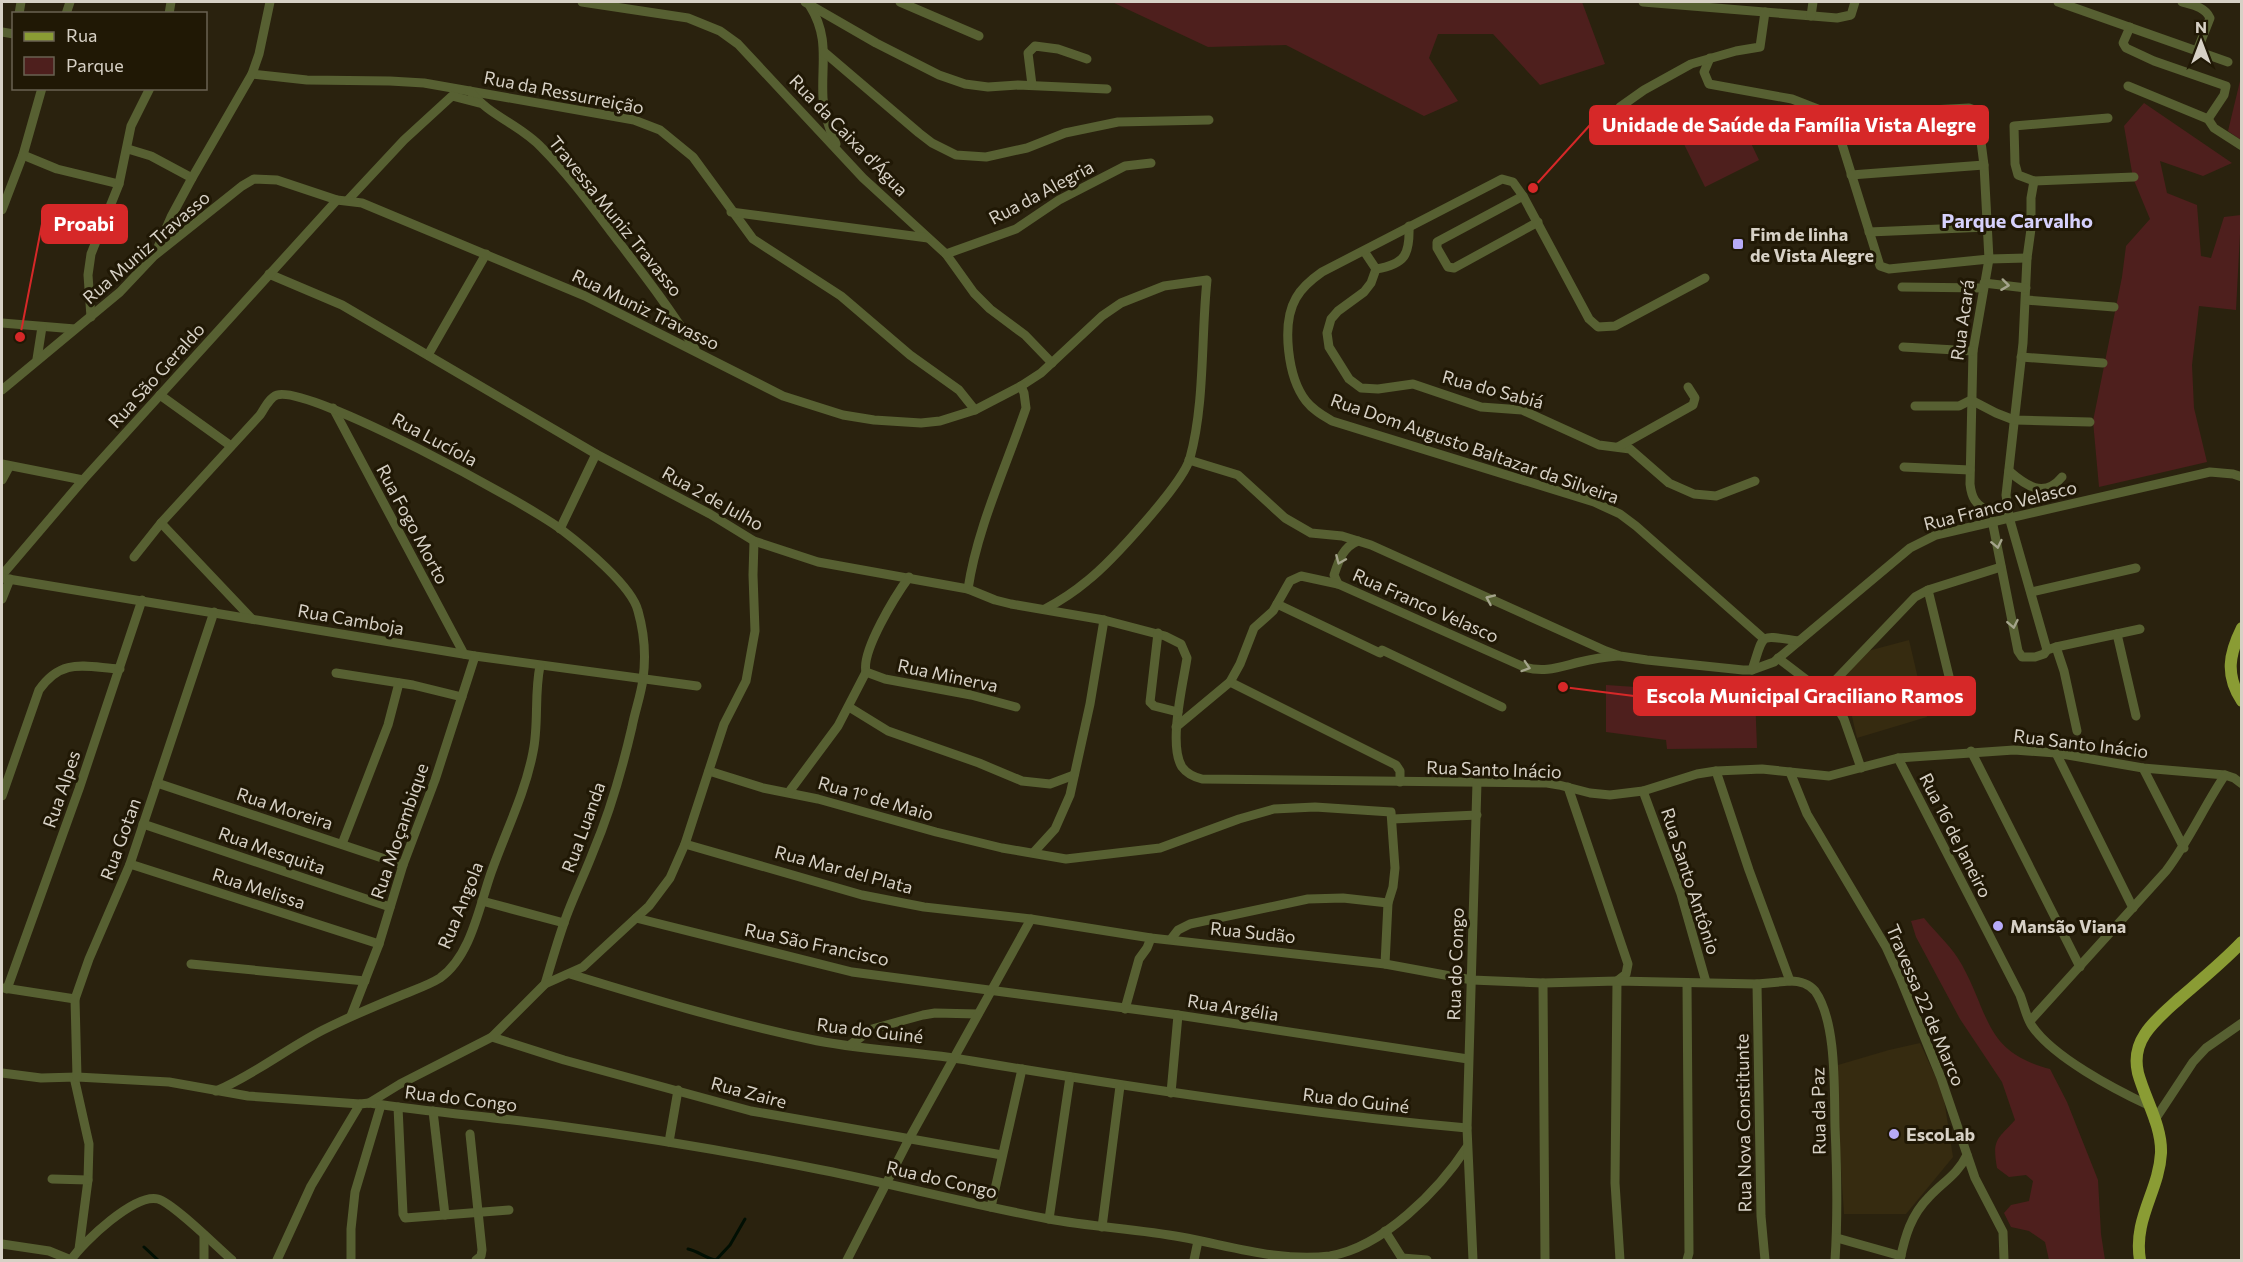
<svg xmlns="http://www.w3.org/2000/svg" width="2243" height="1262" font-family="Commissioner,sans-serif">
  <style>
    .built { fill: #362b10 }
    .green { fill: #4e1f1d }
    .lines { fill: none; stroke-linecap: round; stroke-linejoin: round }
    .stream { stroke: #010f03; stroke-width: 3 }
    .minor { stroke: #576032; stroke-width: 9 }
    .major { stroke: #8a9c34; stroke-width: 12 }
    .oneway { stroke: #a4a48b }
    .poi-dot { fill: #b7abf8; stroke: #201805; stroke-width: 2 }
    .labels { text-anchor: middle; dominant-baseline: central; stroke-width: 6; stroke-linejoin: round; paint-order: stroke }
    .street-label { font-size: 18px; fill: #d7d1c6; stroke: #201805 }
    .poi-label { font-size: 18px; font-weight: bold; fill: #d7d1c6; stroke: #201805; text-anchor: start }
    .neighbourhood-label { font-size: 20px; font-weight: bold; fill: #d6d1fc; stroke: #201805 }
    .leader { fill: none; stroke: #d62828; stroke-width: 2 }
    .callout-dot { fill: #d62828; stroke: #201805; stroke-width: 2 }
    .callout { fill: #d62828; stroke: #d62828; stroke-width: 2 }
    .callout-label { font-size: 20px; text-anchor: middle; font-weight: bold; fill: #fff }
  </style>
  <rect width="100%" height="100%" fill="#2a220e"/>
  <g class="built">
    <polygon points="1909,640 1927,717 1857,738 1843,678 1864,652"/>
    <polygon points="1920,1043 1943,1093 1953,1157 1906,1214 1844,1214 1837,1110 1838,1065 1889,1050"/>
  </g>
  <g class="green">
    <polygon points="1112,2 1582,2 1605,64 1540,85 1493,34 1438,34 1429,58 1458,101 1424,116 1286,45 1208,47"/>
    <polygon points="2241,77 2241,140 2228,131"/>
    <polygon points="2144,103 2232,163 2203,176 2160,161 2167,193 2197,205 2201,256 2211,258 2224,217 2241,215 2236,310 2199,306 2192,365 2194,408 2207,462 2099,487 2093,421 2122,277 2126,246 2150,219 2133,178 2124,126"/>
    <polygon points="1736,112 1759,160 1705,187 1681,138"/>
    <polygon points="1606,685 1755,695 1757,748 1667,749 1666,740 1606,732"/>
    <path d="M 1924,918 C 1936,933 1953,948 1962,965 C 1990,1016 1985,1052 2050,1069 L 2067,1102 L 2098,1180 L 2101,1234 L 2105,1260 L 2049,1260 L 2045,1242 L 2029,1231 L 2011,1227 L 2004,1213 L 2011,1205 L 2029,1201 L 2033,1181 L 2026,1175 L 2009,1177 L 1997,1168 C 1992,1139 1997,1140 2015,1120 L 2002,1082 L 1960,1019 L 1916,937 L 1911,921 Z"/>
  </g>
  <g class="lines">
    <g class="stream">
      <polyline points="144,1247 158,1260"/>
      <path d="M 688,1249 C 698,1251 707,1259 716,1260 L 730,1245 L 745,1219"/>
    </g>
    <g class="minor">
      <polyline points="582,2 688,18 720,31 738,44 863,178 946,254 974,293 990,309 1025,335 1052,363"/>
      <polyline points="805,2 876,43 939,75 965,84 988,87 1018,85 1107,89"/>
      <polyline points="900,2 979,36"/>
      <polyline points="1643,2 1837,18 1851,15 1855,2"/>
      <polyline points="2058,2 2228,62"/>
      <path d="M 2182,2 C 2193,5 2205,7 2210,18 L 2197,51"/>
      <path d="M 810,6 C 830,38 821,64 823,98 C 824,114 829,129 836,144"/>
      <polyline points="19,14 21,2"/>
      <polyline points="66,14 70,2"/>
      <polyline points="169,14 171,2"/>
      <polyline points="1811,16 1813,2"/>
      <polyline points="2130,27 2123,43 2126,48 2154,61 2226,86 2224,95 2208,119"/>
      <polyline points="2,32 14,34"/>
      <polyline points="824,52 919,133 932,143 956,155 986,157 1027,148 1065,133 1118,122 1209,120"/>
      <path d="M 1710,58 L 1704,72 L 1709,84 L 1792,99 L 1833,115 L 1969,108 L 1977,111 L 1984,165 L 1989,259 L 1973,351 L 1970,484 C 1973,511 1986,503 1992,520 L 2018,651 L 2022,657 L 2035,657 L 2044,654 L 2047,650 L 2056,647 L 2140,629"/>
      <polyline points="252,74 307,80 390,81 424,83 634,120 660,130 693,157 753,239 841,296 910,355 959,390 975,410"/>
      <polyline points="1032,85 1028,53 1035,46 1058,49 1087,59"/>
      <polyline points="2128,86 2208,119 2214,128 2242,146"/>
      <path d="M 470,91 C 489,116 521,125 542,148 C 568,174 590,204 612,233 C 641,271 670,308 695,349"/>
      <polyline points="1620,107 1644,90 1691,64 1736,51 1760,47 1765,12"/>
      <polyline points="1833,115 1880,266 1889,269 1989,259 2027,258"/>
      <polyline points="2108,118 2014,126 2015,164 2018,175 2034,181 2134,177"/>
      <polyline points="128,149 151,156 192,178"/>
      <polyline points="23,155 57,169 119,184"/>
      <polyline points="1851,175 1984,165"/>
      <polyline points="2034,181 2031,198 2031,229 2027,258 2023,343 2006,495 2009,517 2047,650"/>
      <polyline points="1523,196 1437,242 1437,248 1448,267 1454,268 1538,222"/>
      <polyline points="348,200 404,140 452,96 479,103"/>
      <polyline points="2,210 23,155 42,88"/>
      <polyline points="731,212 928,238"/>
      <polyline points="1869,232 1987,227"/>
      <polyline points="1364,251 1376,269 1371,283 1364,292 1338,311 1331,319 1327,333 1329,347 1349,379 1361,388 1378,389 1413,384 1481,407 1522,410 1599,445 1630,449 1669,483 1694,494 1716,496 1755,481"/>
      <polyline points="155,254 171,217 192,178 252,74 259,54 270,2"/>
      <polyline points="946,254 1016,229 1059,200 1125,166 1151,163"/>
      <path d="M 1376,269 C 1405,264 1410,255 1409,226"/>
      <path d="M 269,274 L 342,305 L 596,454 L 710,514 L 754,541 L 818,562 L 968,589 L 995,600 L 1011,604 L 1104,620 L 1165,636 L 1181,644 L 1187,658 C 1183,684 1168,745 1182,767 C 1187,774 1194,777 1202,779 L 1547,783 L 1559,785 L 1590,793 L 1610,795 L 1643,791 L 1697,774 L 1716,771 L 1762,769 L 1829,776 L 1898,758 L 2014,750 L 2056,753 L 2143,768 L 2225,775"/>
      <path d="M 1705,278 L 1615,326 L 1598,327 L 1589,319 L 1523,196 L 1513,182 L 1502,179 L 1322,272 C 1312,279 1302,287 1296,298 C 1281,324 1288,378 1306,401 C 1313,410 1322,415 1332,421 L 1594,502 L 1620,514 L 1636,526 L 1764,639"/>
      <polyline points="1984,283 2026,288"/>
      <polyline points="1902,287 1983,288"/>
      <polyline points="2026,300 2114,307"/>
      <polyline points="91,317 88,275 91,254 119,184 131,126 150,88"/>
      <polyline points="2,323 75,329"/>
      <polyline points="1903,347 1973,351"/>
      <polyline points="428,355 486,254"/>
      <polyline points="2021,357 2103,363"/>
      <polyline points="37,359 42,327"/>
      <path d="M 2,390 L 120,292 L 154,256 L 242,186 L 254,179 L 277,180 L 337,200 L 362,203 L 585,296 L 783,396 L 843,415 L 874,420 L 921,423 L 940,421 L 975,410 L 1021,386 L 1041,373 L 1102,316 L 1121,303 L 1164,286 L 1207,280 C 1201,337 1205,403 1190,458 C 1183,484 1110,563 1087,581 C 1074,592 1060,601 1045,609"/>
      <polyline points="160,395 231,446"/>
      <polyline points="1915,406 1959,406 1971,400 1996,413 2014,420 2090,422"/>
      <polyline points="333,408 464,654"/>
      <polyline points="1618,447 1693,405 1695,398 1688,387"/>
      <polyline points="1189,460 1238,475 1285,518 1311,533 1342,536 1371,545 1606,651 1620,656 1647,660 1743,670 1752,670 1774,662 1910,548 1936,535 2210,472 2233,474 2242,477"/>
      <polyline points="2,464 83,480"/>
      <polyline points="1904,467 1970,470"/>
      <path d="M 2009,471 C 2025,485 2044,499 2062,477"/>
      <polyline points="2,480 9,467"/>
      <polyline points="161,523 252,619"/>
      <polyline points="560,529 596,454"/>
      <path d="M 134,557 L 161,523 L 260,415 C 264,409 270,397 277,395 C 310,385 528,504 562,530 C 583,546 632,586 638,611 C 644,632 646,657 643,679 C 641,695 635,711 632,727 C 622,770 610,812 593,852 C 584,876 572,899 564,923 C 557,943 551,964 545,984"/>
      <polyline points="2,575 83,480 337,200"/>
      <path d="M 909,577 C 896,595 861,651 866,672 L 885,679 L 971,695 L 1016,707"/>
      <polyline points="2,578 475,656 697,686"/>
      <path d="M 1338,584 L 1334,575 C 1339,560 1343,547 1358,541"/>
      <path d="M 968,589 C 977,528 1006,467 1026,408 L 1024,393 L 1021,386"/>
      <polyline points="1928,590 1955,701"/>
      <polyline points="2031,592 2136,568"/>
      <polyline points="2,599 10,579"/>
      <polyline points="1277,604 1380,653"/>
      <polyline points="1158,633 1150,702 1154,706 1178,712"/>
      <polyline points="2117,634 2136,716"/>
      <polyline points="2056,647 2064,671 2077,731"/>
      <polyline points="1382,650 1502,707"/>
      <polyline points="1778,658 1833,700 1844,719 1861,768"/>
      <path d="M 1752,670 C 1765,632 1757,635 1799,641"/>
      <polyline points="336,673 413,685 462,697"/>
      <polyline points="1230,682 1396,765 1400,771 1400,782"/>
      <polyline points="1824,692 1915,597 1928,590 2001,567"/>
      <polyline points="849,707 888,731 979,763 1022,781 1050,784 1074,775"/>
      <path d="M 1176,727 L 1230,682 L 1240,664 L 1254,628 L 1273,611 L 1290,581 L 1301,576 L 1338,584 L 1524,667 C 1545,673 1559,667 1580,662 C 1592,659 1605,657 1618,656"/>
      <polyline points="1971,751 2080,967"/>
      <polyline points="2056,753 2133,908"/>
      <path d="M 1898,758 L 2020,995 C 2024,1005 2026,1017 2032,1026 C 2053,1057 2114,1089 2148,1105"/>
      <polyline points="2143,768 2184,848"/>
      <polyline points="709,771 763,788 818,799 936,832 1002,848 1066,859 1160,848 1239,819 1274,809 1315,807 1391,812 1395,868 1393,887 1388,903 1385,964"/>
      <polyline points="1790,772 1807,814 1886,947 1901,980 1941,1078 1975,1178 2003,1232 2004,1260"/>
      <polyline points="157,783 403,865"/>
      <polyline points="1568,787 1628,964 1626,974 1617,981 1615,1183 1620,1260"/>
      <polyline points="1643,791 1681,894 1706,982"/>
      <polyline points="789,792 838,726 866,672"/>
      <path d="M 2,796 L 39,690 C 62,657 85,667 120,669"/>
      <polyline points="1393,819 1477,815"/>
      <polyline points="143,824 390,907"/>
      <polyline points="342,844 388,725 399,683"/>
      <polyline points="685,844 862,895 924,907 1031,919 1151,938 1385,964 1472,980 1543,983 1617,981 1757,984 1790,981 1749,870 1716,771"/>
      <polyline points="1034,852 1055,829 1070,795 1090,704 1104,620"/>
      <polyline points="130,864 379,944"/>
      <polyline points="482,901 564,923"/>
      <polyline points="636,918 852,972 1178,1015 1468,1059"/>
      <polyline points="1171,939 1178,930 1190,924 1308,899 1343,898 1388,903"/>
      <polyline points="191,964 365,981"/>
      <path d="M 570,974 C 649,998 728,1022 809,1039 C 862,1051 918,1051 972,1061 C 1136,1088 1301,1113 1467,1128"/>
      <path d="M 1790,981 C 1799,981 1809,984 1815,991 C 1837,1022 1834,1090 1835,1127 C 1837,1171 1838,1216 1835,1260"/>
      <polyline points="1543,983 1545,1260"/>
      <polyline points="1757,984 1761,1216 1765,1260"/>
      <polyline points="4,988 75,999"/>
      <polyline points="7,989 79,789 142,600"/>
      <polyline points="1125,1009 1139,959 1147,948 1151,938"/>
      <polyline points="351,1016 379,944 403,865 435,780 475,656"/>
      <path d="M 2030,1021 L 2166,871 C 2189,841 2204,806 2225,775 L 2234,778 L 2242,784"/>
      <polyline points="492,1037 564,1060 751,1111 1002,1155"/>
      <polyline points="850,1045 872,1029 923,1015 935,1013 978,1014"/>
      <polyline points="2,1073 41,1078 77,1077 169,1082 248,1096 360,1104"/>
      <polyline points="74,1077 89,1144 88,1180 79,1249"/>
      <polyline points="77,1077 75,999 89,959 130,864 214,612"/>
      <path d="M 216,1091 C 254,1075 286,1049 323,1030 C 349,1017 375,1006 402,995 C 414,990 429,985 440,978 C 471,956 479,907 491,873 C 505,833 525,794 533,752 C 539,724 534,695 540,666"/>
      <polyline points="1171,1093 1178,1015"/>
      <polyline points="369,1103 400,1084 492,1037 545,984 583,967 649,906 670,878 685,844 724,724 746,681 755,631 753,575 754,541"/>
      <polyline points="398,1107 403,1214 405,1218 509,1210"/>
      <polyline points="433,1111 445,1215"/>
      <polyline points="2154,1121 2193,1062 2206,1048 2242,1023"/>
      <polyline points="470,1134 482,1250 481,1256 476,1260"/>
      <polyline points="669,1142 678,1090"/>
      <polyline points="52,1179 88,1180"/>
      <polyline points="991,1207 1022,1069"/>
      <polyline points="1049,1219 1070,1077"/>
      <polyline points="1102,1227 1120,1086"/>
      <polyline points="1385,1231 1402,1258"/>
      <polyline points="204,1235 204,1260"/>
      <polyline points="1837,1238 1901,1256"/>
      <polyline points="2,1244 49,1251 71,1260"/>
      <polyline points="1402,1258 1427,1260"/>
      <path d="M 71,1260 C 83,1242 135,1193 158,1199 C 173,1203 218,1248 232,1260"/>
      <path d="M 277,1260 L 311,1186 L 360,1104 L 369,1103 C 430,1112 492,1117 553,1125 C 643,1137 733,1152 822,1170 C 898,1185 973,1205 1049,1219 C 1093,1227 1138,1229 1181,1237 C 1231,1246 1278,1262 1330,1256 C 1383,1247 1439,1190 1467,1147"/>
      <polyline points="351,1260 351,1229 355,1192 381,1105"/>
      <polyline points="847,1260 909,1139 1031,919"/>
      <polyline points="1194,1260 1198,1241"/>
      <polyline points="1473,1260 1467,1128 1477,782"/>
      <polyline points="1687,1260 1689,1253 1687,983"/>
      <path d="M 1900,1260 C 1905,1236 1911,1215 1929,1197 C 1943,1182 1958,1174 1967,1155"/>
    </g>
    <g class="major">
      <path d="M 2242,628 C 2229,654 2225,675 2242,701"/>
      <path d="M 2140,1260 C 2133,1219 2159,1191 2161,1153 C 2162,1126 2145,1099 2138,1073 C 2135,1060 2137,1046 2145,1034 C 2154,1020 2168,1009 2180,998 C 2201,980 2223,962 2242,942"/>
    </g>
  </g>
  <defs><path id="oneway-chevron" d="M-2-3.5L2.5 0L-2 3.5" fill="none" stroke-width="1.6" stroke-linecap="round" stroke-linejoin="round" transform="scale(1.5)"/></defs>
  <g class="oneway">
    <use href="#oneway-chevron" transform="translate(2005 285) rotate(7)"/>
    <use href="#oneway-chevron" transform="translate(1997 544) rotate(78)"/>
    <use href="#oneway-chevron" transform="translate(1340 560) rotate(113)"/>
    <use href="#oneway-chevron" transform="translate(1490 599) rotate(-156)"/>
    <use href="#oneway-chevron" transform="translate(2013 624) rotate(79)"/>
    <use href="#oneway-chevron" transform="translate(1526 667) rotate(18)"/>
  </g>
  <g class="poi-dot">
    <rect x="1732" y="238" width="12" height="12" rx="3"/>
    <circle cx="1998" cy="926" r="6"/>
    <circle cx="1894" cy="1134" r="6"/>
  </g>
  <g class="labels">
    <g class="street-label">
      <text transform="translate(564 92) rotate(11)">Rua da Ressurreição</text>
      <text transform="translate(849 135) rotate(46)">Rua da Caixa d'Água</text>
      <text transform="translate(1041 192) rotate(-28)">Rua da Alegria</text>
      <text transform="translate(616 216) rotate(51)">Travessa Muniz Travasso</text>
      <text transform="translate(146 247) rotate(-41)">Rua Muniz Travasso</text>
      <text transform="translate(646 309) rotate(26)">Rua Muniz Travasso</text>
      <text transform="translate(1962 320) rotate(-82)">Rua Acará</text>
      <text transform="translate(156 375) rotate(-48)">Rua São Geraldo</text>
      <text transform="translate(1493 389) rotate(15)">Rua do Sabiá</text>
      <text transform="translate(435 439) rotate(28)">Rua Lucíola</text>
      <text transform="translate(1475 448) rotate(19)">Rua Dom Augusto Baltazar da Silveira</text>
      <text transform="translate(713 498) rotate(29)">Rua 2 de Julho</text>
      <text transform="translate(2000 505) rotate(-14)">Rua Franco Velasco</text>
      <text transform="translate(413 524) rotate(62)">Rua Fogo Morto</text>
      <text transform="translate(1426 605) rotate(24)">Rua Franco Velasco</text>
      <text transform="translate(351 619) rotate(10)">Rua Camboja</text>
      <text transform="translate(948 675) rotate(12)">Rua Minerva</text>
      <text transform="translate(2081 743) rotate(7)">Rua Santo Inácio</text>
      <text transform="translate(1494 769) rotate(2)">Rua Santo Inácio</text>
      <text transform="translate(61 789) rotate(-71)">Rua Alpes</text>
      <text transform="translate(876 798) rotate(16)">Rua 1º de Maio</text>
      <text transform="translate(285 808) rotate(18)">Rua Moreira</text>
      <text transform="translate(583 827) rotate(-70)">Rua Luanda</text>
      <text transform="translate(399 831) rotate(-71)">Rua Moçambique</text>
      <text transform="translate(1956 835) rotate(63)">Rua 16 de Janeiro</text>
      <text transform="translate(120 839) rotate(-70)">Rua Gotan</text>
      <text transform="translate(272 850) rotate(19)">Rua Mesquita</text>
      <text transform="translate(844 869) rotate(15)">Rua Mar del Plata</text>
      <text transform="translate(1691 881) rotate(72)">Rua Santo Antônio</text>
      <text transform="translate(259 888) rotate(18)">Rua Melissa</text>
      <text transform="translate(460 905) rotate(-68)">Rua Angola</text>
      <text transform="translate(1253 932) rotate(6)">Rua Sudão</text>
      <text transform="translate(817 944) rotate(12)">Rua São Francisco</text>
      <text transform="translate(1455 964) rotate(-88)">Rua do Congo</text>
      <text transform="translate(1926 1005) rotate(67)">Travessa 22 de Marco</text>
      <text transform="translate(1233 1007) rotate(9)">Rua Argélia</text>
      <text transform="translate(870 1030) rotate(7)">Rua do Guiné</text>
      <text transform="translate(749 1092) rotate(15)">Rua Zaire</text>
      <text transform="translate(461 1098) rotate(7)">Rua do Congo</text>
      <text transform="translate(1356 1100) rotate(7)">Rua do Guiné</text>
      <text transform="translate(1818 1111) rotate(-91)">Rua da Paz</text>
      <text transform="translate(1743 1123) rotate(-91)">Rua Nova Constitunte</text>
      <text transform="translate(942 1179) rotate(13)">Rua do Congo</text>
    </g>
    <g class="poi-label">
      <text x="1750" y="234">Fim de linha<tspan x="1750" dy="21">de Vista Alegre</tspan></text>
      <text x="2010" y="926">Mansão Viana</text>
      <text x="1906" y="1134">EscoLab</text>
    </g>
    <g class="neighbourhood-label">
      <text x="2017" y="220">Parque Carvalho</text>
    </g>
  </g>
  <path class="leader" d="M1533 188L1590 125M20 337L42 224M1563 687L1634 696"/>
  <g class="callout-dot">
    <circle cx="1533" cy="188" r="6"/>
    <circle cx="20" cy="337" r="6"/>
    <circle cx="1563" cy="687" r="6"/>
  </g>
  <g class="callout">
    <rect x="1590" y="106" width="398" height="38" rx="6"/>
    <rect x="42" y="205" width="85" height="38" rx="6"/>
    <rect x="1634" y="677" width="341" height="38" rx="6"/>
  </g>
  <g class="callout-label">
    <text x="1789" y="132">Unidade de Saúde da Família Vista Alegre</text>
    <text x="84" y="231">Proabi</text>
    <text x="1805" y="703">Escola Municipal Graciliano Ramos</text>
  </g>
  <rect width="2243" height="1262" fill="none" stroke="#d7d1c6" stroke-width="6"/>
  <rect x="12" y="12" width="195" height="78" fill="#201805" stroke="#696252" stroke-width="1.5"/>
  <rect x="24" y="32" width="30" height="9" fill="#8a9c34" stroke="#696252" stroke-width="1.5"/>
  <text x="66" y="42" font-size="18" fill="#d7d1c6">Rua</text>
  <rect x="24" y="57" width="30" height="18" fill="#4e1f1d" stroke="#696252" stroke-width="1.5"/>
  <text x="66" y="72" font-size="18" fill="#d7d1c6">Parque</text>
  <g transform="translate(2201 42)" stroke="#201805" stroke-width="4.5" paint-order="stroke">
  <path d="M0-4.5L10 22L0 15L-10 22Z" fill="#d7d1c6"/>
  <text y="-9" font-size="16" font-weight="bold" text-anchor="middle" fill="#d7d1c6">N</text>
  </g>
</svg>
